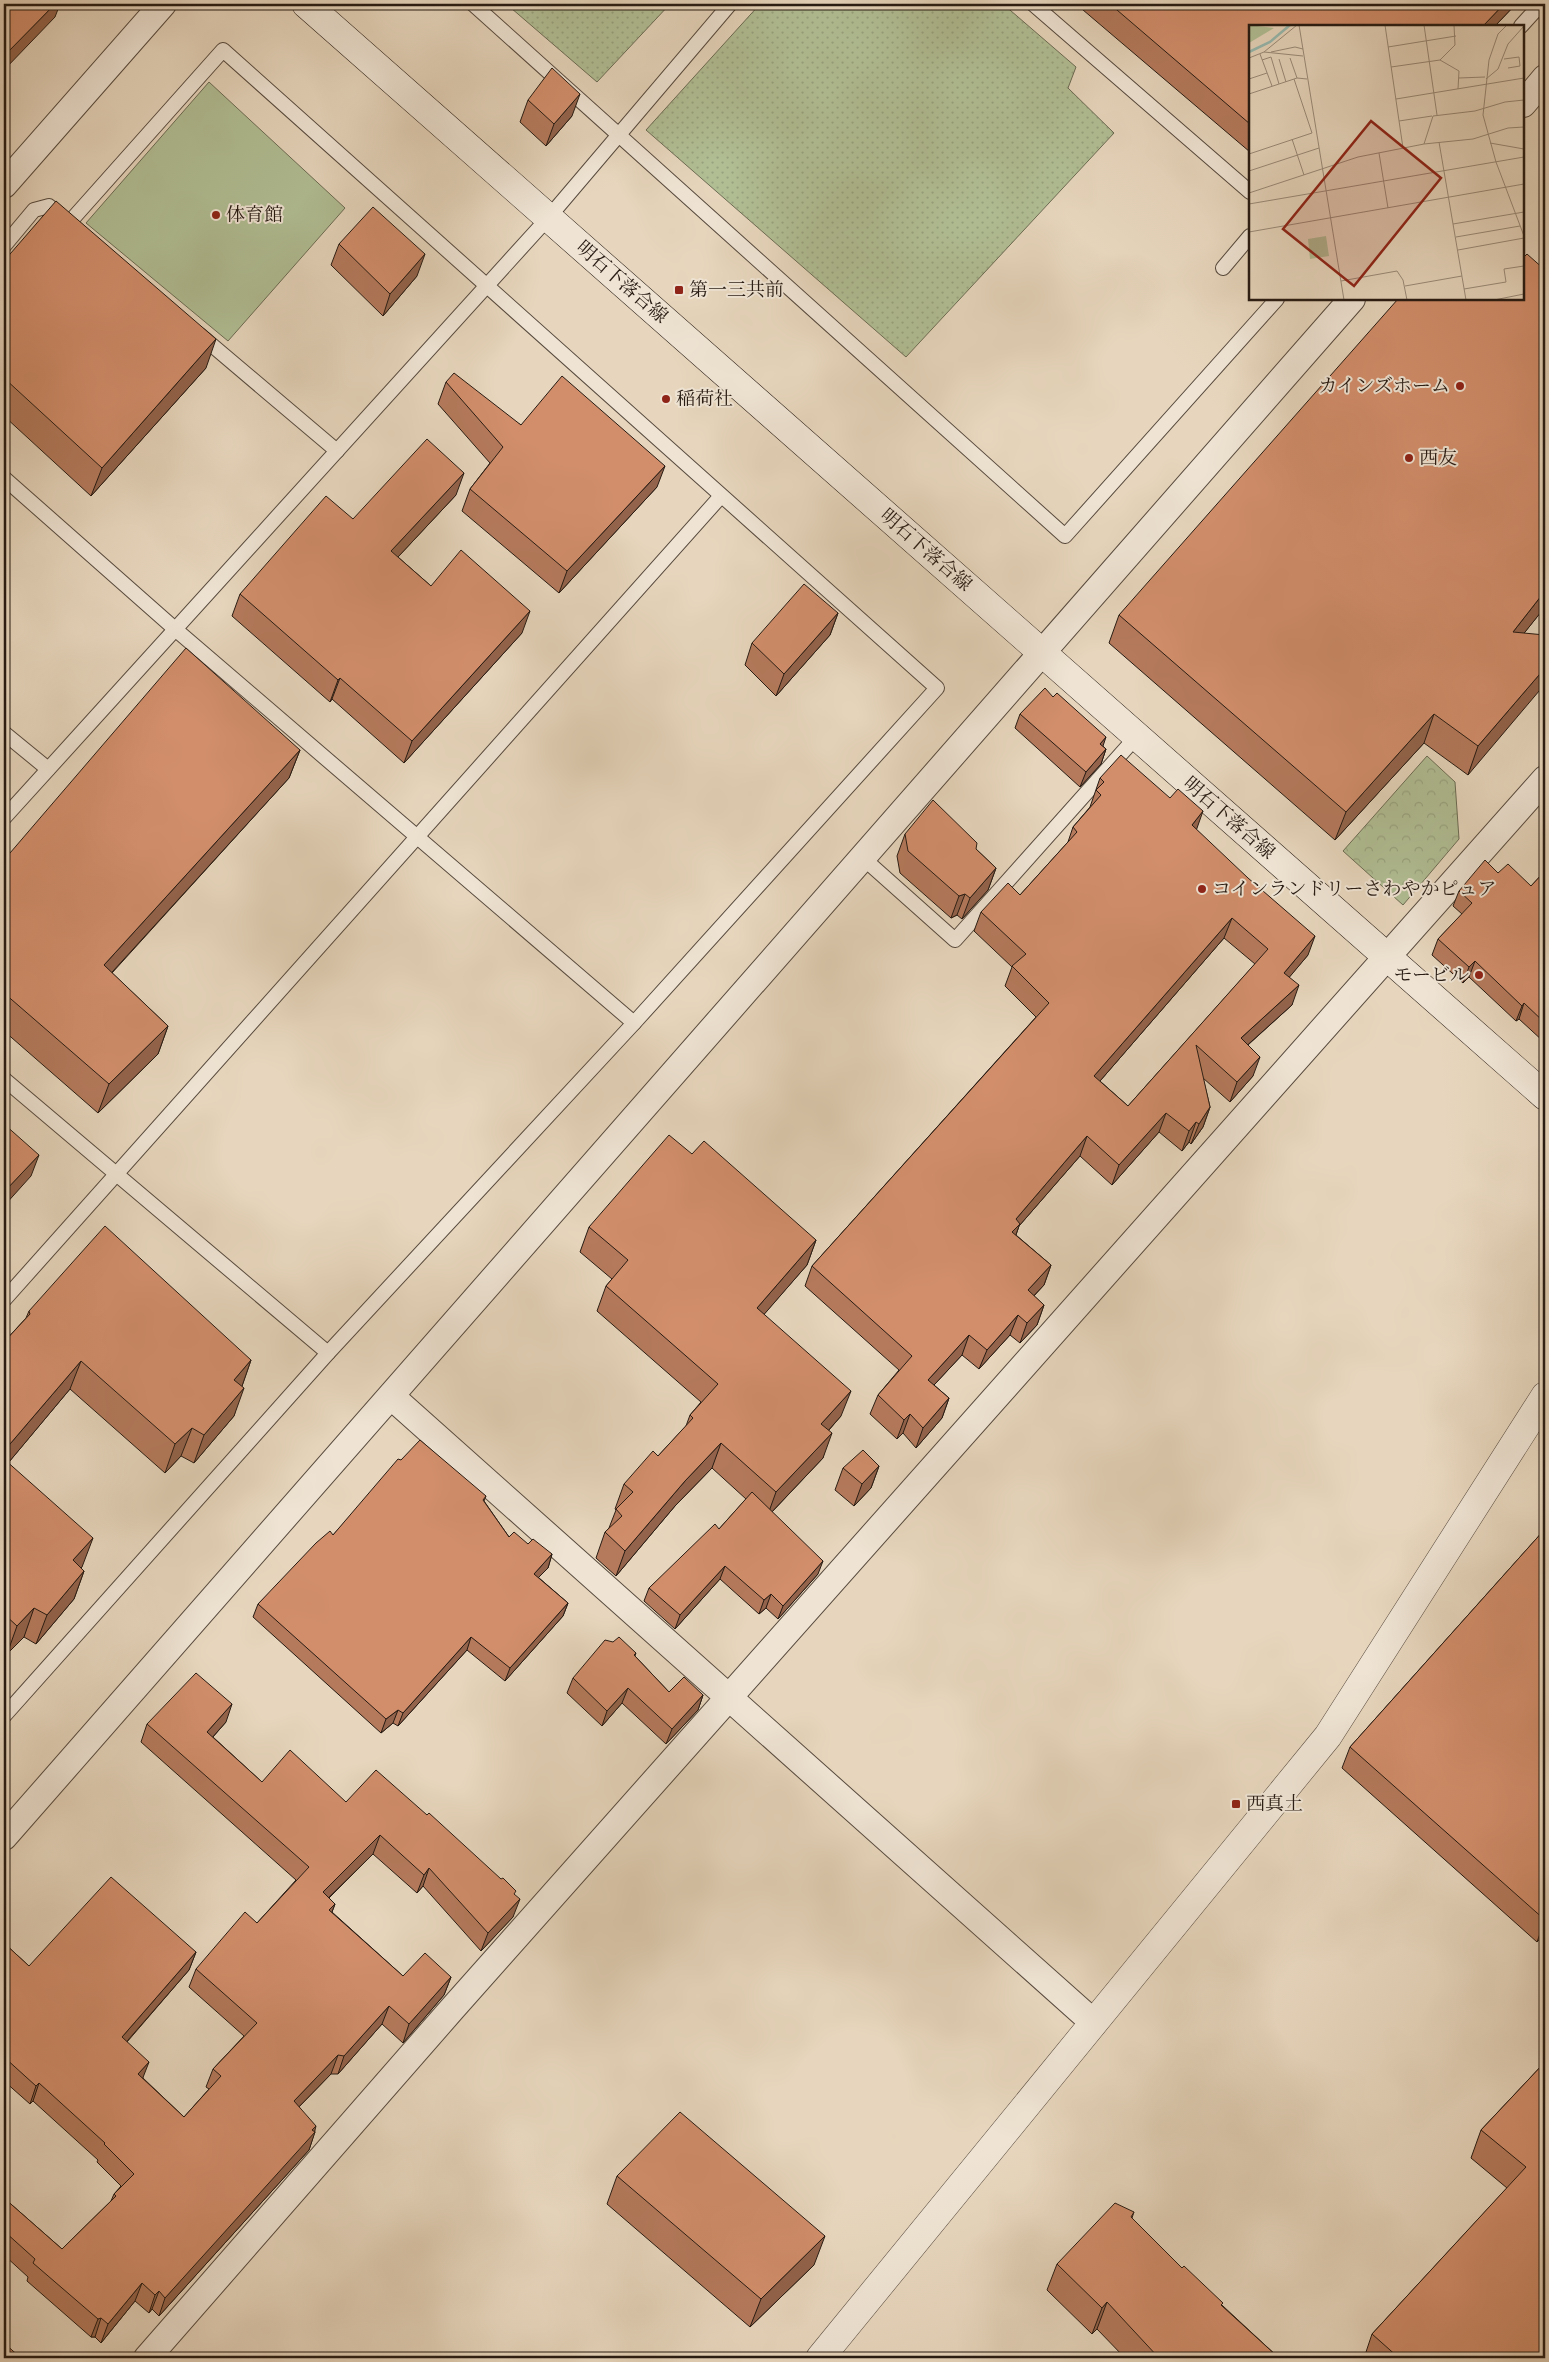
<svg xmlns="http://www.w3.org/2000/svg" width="1549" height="2362" font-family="'IM FELL French Canon','Noto Serif JP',serif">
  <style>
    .grass { fill: url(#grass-dots); stroke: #6c6c54 }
    .park { fill: url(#park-crowns); stroke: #6c6c54 }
    .pitch { fill: #b1be94; stroke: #6c6c54 }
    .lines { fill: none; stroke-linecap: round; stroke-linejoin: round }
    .service-casing { stroke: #574a3e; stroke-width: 16 }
    .minor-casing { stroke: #574a3e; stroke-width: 28 }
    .tertiary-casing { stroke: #574a3e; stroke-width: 29 }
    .secondary-casing { stroke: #271b13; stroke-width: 29 }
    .service { stroke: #efe4d4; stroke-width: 14 }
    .minor { stroke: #efe4d4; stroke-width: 26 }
    .tertiary { stroke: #efe4d4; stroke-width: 28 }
    .secondary { stroke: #efe4d4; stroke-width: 28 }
    .wall { fill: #b57a5c; stroke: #271b13; fill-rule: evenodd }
    .shaded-wall { fill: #93634b; stroke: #271b13 }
    .building { fill: #d28e6b; stroke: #271b13; fill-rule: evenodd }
    .poi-dot { fill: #8f2418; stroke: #efe4d4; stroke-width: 2 }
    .labels { text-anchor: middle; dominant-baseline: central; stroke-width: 4; stroke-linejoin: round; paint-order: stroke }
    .poi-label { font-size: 19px; fill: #271b13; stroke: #efe4d4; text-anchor: start }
    .street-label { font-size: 19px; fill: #271b13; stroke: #efe4d4 }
    .inset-river { fill: none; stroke: #97b9af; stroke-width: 2.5 }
    .inset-road { fill: none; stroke: #9a8b79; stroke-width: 1 }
    .view { fill: #8f2418; fill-opacity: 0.15; stroke: #8f2418; stroke-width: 2.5 }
    .inset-edge { fill: none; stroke: #271b13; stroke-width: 2.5 }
  </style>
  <defs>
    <pattern id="grass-dots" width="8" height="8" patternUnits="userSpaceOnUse" patternTransform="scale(1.25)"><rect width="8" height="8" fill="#b1be94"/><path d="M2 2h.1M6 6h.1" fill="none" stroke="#98a37f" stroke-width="1.8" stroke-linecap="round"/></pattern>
    <pattern id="park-crowns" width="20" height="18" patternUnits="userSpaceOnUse" patternTransform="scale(1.25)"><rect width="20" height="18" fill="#b1be94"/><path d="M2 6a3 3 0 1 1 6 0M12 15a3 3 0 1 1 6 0" fill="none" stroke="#98a37f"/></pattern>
  </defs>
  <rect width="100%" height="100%" fill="#e7d6bd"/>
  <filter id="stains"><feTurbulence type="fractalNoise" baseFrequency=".004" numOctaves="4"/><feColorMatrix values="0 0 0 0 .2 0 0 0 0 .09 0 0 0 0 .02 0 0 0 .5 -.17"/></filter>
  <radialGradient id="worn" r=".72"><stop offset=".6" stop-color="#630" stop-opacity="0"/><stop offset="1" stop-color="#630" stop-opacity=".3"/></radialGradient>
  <g class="grass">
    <polygon points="515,4 670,4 597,82 511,8"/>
    <polygon points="760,4 1003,4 1076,67 1068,88 1114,133 906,357 646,130"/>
  </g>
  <polygon class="park" points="1427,756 1455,782 1459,839 1403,905 1343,851"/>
  <polygon class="pitch" points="209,82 345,208 228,341 86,223"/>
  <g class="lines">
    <defs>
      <g id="service">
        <polyline points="473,4 1065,536 1277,299"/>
        <polyline points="1033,4 1250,192"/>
        <polyline points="1521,26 1541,4"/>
        <polyline points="4,246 34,210 49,206 68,224 223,50 937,688 634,1023 328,1353 4,1716"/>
        <polyline points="1223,268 1250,236"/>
        <polyline points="200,335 337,451"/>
        <polyline points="4,478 175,629 634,1023"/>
        <polyline points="4,733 48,769"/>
        <polyline points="4,818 549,217 730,4"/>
        <polyline points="863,858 955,940 1137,736"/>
        <polyline points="4,1079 328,1353"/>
        <polyline points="4,1300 721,496"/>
      </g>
      <g id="minor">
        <polyline points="1523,104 1545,78"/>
        <polyline points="4,185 163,4"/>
        <polyline points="392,1397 1094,2023"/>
        <polyline points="4,1837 1352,299"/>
        <polyline points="147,2358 452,2009 1545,779"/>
      </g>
      <polyline id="tertiary" points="820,2358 1328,1736 1545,1396"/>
      <polyline id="secondary" points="306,4 1545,1096"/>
    </defs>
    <use href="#service" class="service-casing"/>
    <use href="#minor" class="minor-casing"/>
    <use href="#tertiary" class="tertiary-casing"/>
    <use href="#secondary" class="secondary-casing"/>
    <use href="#service" class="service"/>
    <use href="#minor" class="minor"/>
    <use href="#tertiary" class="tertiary"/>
    <use href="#secondary" class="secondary"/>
  </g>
  <g class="wall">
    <polygon points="1076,4 1516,4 1495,26 1250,26 1250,152"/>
    <polygon points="528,100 572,116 546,146 520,122"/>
    <polygon points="339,244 417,276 383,316 331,265"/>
    <polygon points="4,261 206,368 91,496 4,416"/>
    <polygon points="1545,270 1545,607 1524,633 1468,775 1424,743 1335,840 1109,643 1119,615"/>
    <polygon points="446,382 521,425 657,487 559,593 462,511 470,489 490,463 438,404"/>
    <polygon points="456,495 398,557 431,586 522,633 404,763 332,699 330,702 232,616 240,594 353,519"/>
    <polygon points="838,613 830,635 776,696 745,665 752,643"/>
    <polygon points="1053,697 1106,749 1101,764 1080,787 1015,728 1020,714"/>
    <polygon points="300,750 289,778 112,973 168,1026 158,1054 98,1113 4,1031 4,860"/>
    <path d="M 1100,778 L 1196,829 L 1308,955 L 1289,977 L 1292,1005 L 1248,1045 L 1253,1076 L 1230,1102 L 1203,1078 L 1210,1107 L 1203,1127 L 1191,1144 L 1189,1142 L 1182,1151 L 1159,1132 L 1112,1185 L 1080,1156 L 1019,1226 L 1016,1235 L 1051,1265 L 1044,1285 L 1034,1296 L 1044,1305 L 1037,1325 L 1020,1343 L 1010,1335 L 979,1369 L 962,1355 L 934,1385 L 949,1398 L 942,1418 L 916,1448 L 903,1433 L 897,1439 L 870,1414 L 878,1395 L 899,1370 L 805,1286 L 812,1266 L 1036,1017 L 1005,986 L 1012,967 L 974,931 L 981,912 L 1020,895 L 1068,842 L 1073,827 L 1090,807 ZM 1224,938 L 1255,964 L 1128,1106 L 1100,1081 Z"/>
    <polygon points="905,834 976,849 996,868 988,890 962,919 957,915 951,918 900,873 897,856"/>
    <polygon points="1545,871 1545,1040 1544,1042 1519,1019 1516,1021 1469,977 1463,983 1432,955 1438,939 1462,914 1453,906 1459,891 1498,873 1531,886"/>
    <polygon points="692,1154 816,1240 807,1265 764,1314 841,1416 829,1430 823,1458 772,1512 818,1574 778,1619 766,1608 759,1614 720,1579 675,1629 644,1601 649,1588 719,1529 746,1499 712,1468 675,1506 616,1576 596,1558 605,1532 609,1528 616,1510 615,1509 624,1484 658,1456 686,1426 690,1415 701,1402 597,1311 606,1286 612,1279 580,1252 589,1227"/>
    <polygon points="29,1311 251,1360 242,1386 234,1416 194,1463 181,1456 165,1473 70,1389 8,1463 82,1567 81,1568 84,1571 74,1599 36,1644 24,1637 7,1654 4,1652 4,1342 26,1318"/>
    <polygon points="401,1460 486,1496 484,1501 509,1537 552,1554 548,1568 538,1577 568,1603 563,1616 505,1681 467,1650 398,1726 393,1723 381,1733 253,1617 258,1604 333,1535"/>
    <polygon points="879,1466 871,1488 854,1506 835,1490 843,1468"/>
    <polygon points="1545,1529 1545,1933 1537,1942 1342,1768 1350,1747"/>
    <polygon points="636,1653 635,1656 669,1692 703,1695 698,1710 666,1744 622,1703 602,1726 567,1693 573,1678"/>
    <polygon points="226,1722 213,1737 262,1782 346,1802 514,1894 513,1917 481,1951 423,1886 417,1893 373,1854 329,1898 335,1904 332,1912 403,1976 451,1977 444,1995 403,2043 382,2024 338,2074 331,2074 299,2107 315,2131 309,2150 159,2316 152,2309 149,2313 135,2301 101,2343 95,2337 91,2337 27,2281 28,2277 4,2255 4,2198 62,2249 111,2201 114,2194 121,2186 97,2162 98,2160 33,2101 30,2104 4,2081 4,1943 29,1966 196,1952 189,1970 127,2042 143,2078 184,2117 209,2089 206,2087 213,2069 244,2036 189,1987 196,1969 257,1923 296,1880 141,1742 147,1724"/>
    <polygon points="1545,2062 1545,2358 1364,2358 1372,2334 1507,2188 1471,2158 1481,2130"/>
    <polygon points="617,2176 814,2265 750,2327 607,2204"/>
    <polygon points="1134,2212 1132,2218 1182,2268 1279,2358 1125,2358 1097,2329 1092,2334 1047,2290 1057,2264"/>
  </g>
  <g class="shaded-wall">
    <polygon points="55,4 60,4 55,17 4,70 4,56"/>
    <polygon points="1504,4 1516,4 1495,26 1483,26"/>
    <polygon points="580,94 572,116 546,146 554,124"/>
    <polygon points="425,254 417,276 383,316 390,294"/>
    <polygon points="216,339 206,368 91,496 102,468"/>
    <polygon points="665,466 657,487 559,593 567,571"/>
    <polygon points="464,473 456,495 383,573 391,551"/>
    <polygon points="1545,591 1545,607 1502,661 1513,632"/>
    <polygon points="530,611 522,633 404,763 412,741"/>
    <polygon points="838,613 830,635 776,696 784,674"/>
    <polygon points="1545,668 1545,684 1468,775 1478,746"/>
    <polygon points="340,678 332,699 330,702 338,680"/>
    <polygon points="1434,714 1424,743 1335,840 1346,812"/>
    <polygon points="1106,737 1101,752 1100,744"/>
    <polygon points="1106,749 1101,764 1080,787 1086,772"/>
    <polygon points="300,750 289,778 93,993 104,965"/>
    <polygon points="1203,811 1196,831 1192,825"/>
    <polygon points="996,868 988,890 962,919 970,898"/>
    <polygon points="965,894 957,915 951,918 959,896"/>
    <polygon points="1232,918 1224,938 1087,1096 1094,1076"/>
    <polygon points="1315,936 1308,955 1277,992 1284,973"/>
    <polygon points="1475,961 1469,977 1463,983 1469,967"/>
    <polygon points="1299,985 1292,1005 1233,1058 1241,1038"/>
    <polygon points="1524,1003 1519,1019 1516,1021 1522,1006"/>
    <polygon points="168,1026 158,1054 98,1113 109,1084"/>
    <polygon points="1260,1057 1253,1076 1230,1102 1237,1082"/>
    <polygon points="1210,1107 1203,1127 1191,1144 1199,1124"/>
    <polygon points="1166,1113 1159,1132 1112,1185 1119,1165"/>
    <polygon points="1196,1122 1189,1142 1182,1151 1189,1131"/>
    <polygon points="1087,1136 1080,1156 1019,1226 1013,1243 1005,1252 1016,1219"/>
    <polygon points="39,1155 31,1176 4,1206 4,1192"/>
    <polygon points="816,1240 807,1265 748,1333 757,1308"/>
    <polygon points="1051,1265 1044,1285 1020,1310 1028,1290"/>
    <polygon points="1044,1305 1037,1325 1020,1343 1027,1323"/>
    <polygon points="1018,1315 1010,1335 979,1369 987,1350"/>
    <polygon points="969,1335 962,1355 921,1399 928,1380"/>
    <polygon points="251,1360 241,1389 234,1380"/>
    <polygon points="81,1361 70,1389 4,1468 4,1451"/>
    <polygon points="244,1388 234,1416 194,1463 204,1435"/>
    <polygon points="851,1391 841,1416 812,1449 821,1424"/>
    <polygon points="949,1398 942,1418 916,1448 923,1428"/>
    <polygon points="910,1414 903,1433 897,1439 904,1420"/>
    <polygon points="192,1428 181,1456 165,1473 175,1444"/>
    <polygon points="832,1433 823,1458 767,1517 776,1492"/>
    <polygon points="721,1443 712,1468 675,1506 616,1576 625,1551 685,1481"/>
    <polygon points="879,1466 871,1488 854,1506 862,1484"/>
    <polygon points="93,1538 82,1567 63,1588 73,1560"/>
    <polygon points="552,1554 548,1568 529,1587 534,1574"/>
    <polygon points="823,1561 818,1574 778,1619 783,1606"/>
    <polygon points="725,1566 720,1579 675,1629 680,1615"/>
    <polygon points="84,1571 74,1599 36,1644 47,1615"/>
    <polygon points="771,1594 766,1608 759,1614 764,1600"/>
    <polygon points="568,1603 563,1616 505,1681 510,1668"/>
    <polygon points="34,1608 24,1637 7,1654 17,1626"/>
    <polygon points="471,1637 467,1650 398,1726 403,1713"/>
    <polygon points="628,1688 622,1703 602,1726 607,1711"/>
    <polygon points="703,1695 698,1710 666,1744 672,1729"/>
    <polygon points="232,1704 226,1722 201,1750 207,1732"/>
    <polygon points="398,1710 393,1723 381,1733 386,1719"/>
    <polygon points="380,1835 373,1854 316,1910 323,1892"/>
    <polygon points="429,1868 423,1886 417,1893 424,1875"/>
    <polygon points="520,1899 513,1917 481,1951 488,1933"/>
    <polygon points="335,1904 328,1922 329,1910"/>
    <polygon points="1545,1920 1545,1933 1537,1942"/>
    <polygon points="196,1952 189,1970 115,2055 122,2037"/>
    <polygon points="451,1977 444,1995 403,2043 409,2024"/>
    <polygon points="389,2006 382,2024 338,2074 344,2056"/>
    <polygon points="338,2055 331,2074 287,2119 294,2101"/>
    <polygon points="149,2062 142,2080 138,2074"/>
    <polygon points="39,2083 33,2101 30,2104 36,2086"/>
    <polygon points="316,2126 314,2134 315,2132 309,2150 159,2316 165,2298 312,2130"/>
    <polygon points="825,2236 814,2265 750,2327 761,2299"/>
    <polygon points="142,2283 135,2301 101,2343 108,2324"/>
    <polygon points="159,2291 152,2309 149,2313 155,2295"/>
    <polygon points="1107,2302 1097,2329 1092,2334 1102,2308"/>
    <polygon points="101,2318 95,2337 91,2337 98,2319"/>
  </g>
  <g class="building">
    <polygon points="4,4 55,4 4,56"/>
    <polygon points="1110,4 1504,4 1483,26 1250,26 1250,124"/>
    <polygon points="552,68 580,94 554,124 528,100"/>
    <polygon points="56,201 216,339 102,468 4,378 4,261"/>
    <polygon points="373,207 425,254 390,294 339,244"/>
    <polygon points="1527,254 1545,270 1545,591 1513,632 1545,635 1545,668 1478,746 1434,714 1346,812 1119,615 1398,299 1523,299 1523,258"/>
    <polygon points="454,373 521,425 562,376 665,466 567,571 470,489 503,447 446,382"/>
    <polygon points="427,439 464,473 391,551 431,586 461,550 530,611 412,741 340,678 338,680 240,594 326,496 353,519"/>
    <polygon points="804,584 838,613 784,674 752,643"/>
    <polygon points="186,648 300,750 104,965 168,1026 109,1084 4,993 4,860"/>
    <polygon points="1045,688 1053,697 1057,693 1106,737 1100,744 1106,749 1086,772 1020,714"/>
    <path d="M 1121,755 L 1170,798 L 1178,789 L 1203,811 L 1192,825 L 1248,878 L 1315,936 L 1284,973 L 1299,985 L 1241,1038 L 1260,1057 L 1237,1082 L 1196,1045 L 1210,1107 L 1199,1124 L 1196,1122 L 1189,1131 L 1166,1113 L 1119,1165 L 1087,1136 L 1016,1219 L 1020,1224 L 1012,1232 L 1051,1265 L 1028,1290 L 1044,1305 L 1027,1323 L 1018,1315 L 987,1350 L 969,1335 L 928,1380 L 949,1398 L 923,1428 L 910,1414 L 904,1420 L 878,1395 L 912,1356 L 812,1266 L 1049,1003 L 1012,966 L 1026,954 L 981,912 L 1008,883 L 1020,895 L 1077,832 L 1073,827 L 1101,795 L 1096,790 L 1104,782 L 1100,778 ZM 1232,918 L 1268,949 L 1128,1106 L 1094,1076 Z"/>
    <polygon points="933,800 977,843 976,849 996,868 970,898 965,894 959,896 908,851 905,834"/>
    <polygon points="1485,860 1498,873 1508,864 1531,886 1545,871 1545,1023 1524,1003 1522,1006 1475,961 1469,967 1438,939 1472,903 1459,891"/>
    <polygon points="4,1124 39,1155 4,1192"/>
    <polygon points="669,1135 692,1154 704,1141 816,1240 757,1308 851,1391 821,1424 832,1433 776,1492 721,1443 685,1481 625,1551 605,1532 622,1516 616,1509 633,1492 624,1484 653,1451 658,1456 693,1418 690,1415 718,1384 606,1286 628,1260 589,1227"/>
    <polygon points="105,1226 251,1360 234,1380 244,1388 204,1435 192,1428 175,1444 81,1361 4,1451 4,1342 30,1314 29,1311"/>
    <polygon points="420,1440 486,1496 483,1500 509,1537 514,1532 528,1544 533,1539 552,1554 534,1574 568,1603 510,1668 471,1637 403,1713 398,1710 386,1719 258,1604 316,1543 330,1531 333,1535 398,1459 401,1460"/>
    <polygon points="863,1450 879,1466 862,1484 843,1468"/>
    <polygon points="4,1459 93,1538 73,1560 84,1571 47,1615 34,1608 17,1626 4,1614"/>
    <polygon points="752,1492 823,1561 783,1606 771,1594 764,1600 725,1566 680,1615 649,1588 715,1524 719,1529"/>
    <polygon points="1545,1529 1545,1920 1350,1747"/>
    <polygon points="619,1637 636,1653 634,1655 669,1692 684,1677 703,1695 672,1729 628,1688 607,1711 573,1678 605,1640 613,1642"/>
    <polygon points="196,1673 232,1704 207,1732 262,1782 290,1750 346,1802 376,1770 427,1815 429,1813 501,1879 503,1878 516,1891 514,1894 520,1899 488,1933 429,1868 424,1875 380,1835 323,1892 335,1904 329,1910 403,1976 425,1953 451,1977 409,2024 389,2006 344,2056 338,2055 294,2101 316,2126 312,2130 315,2132 165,2298 159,2291 155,2295 142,2283 108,2324 101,2318 98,2319 33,2263 35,2259 5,2232 4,2232 4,2198 62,2249 116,2196 114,2194 134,2174 104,2144 105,2143 39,2083 36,2086 4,2057 4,1943 29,1966 111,1877 196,1952 122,2037 149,2062 138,2074 184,2117 221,2076 213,2069 257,2023 196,1969 245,1912 257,1923 309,1867 147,1724"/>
    <polygon points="1545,2062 1545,2358 1473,2358 1470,2355 1467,2358 1399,2358 1372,2334 1526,2167 1481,2130"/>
    <polygon points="680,2112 825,2236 761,2299 617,2176"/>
    <polygon points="1115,2203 1134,2212 1131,2217 1182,2268 1184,2266 1223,2303 1221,2305 1279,2358 1159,2358 1107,2302 1102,2308 1057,2264"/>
    <polygon points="4,2343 21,2358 4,2358"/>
  </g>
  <g class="poi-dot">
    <circle cx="216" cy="215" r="5"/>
    <rect x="674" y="285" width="10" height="10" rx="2.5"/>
    <circle cx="1460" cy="386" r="5"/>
    <circle cx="666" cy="399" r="5"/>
    <circle cx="1409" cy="458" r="5"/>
    <circle cx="1202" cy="889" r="5"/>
    <circle cx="1479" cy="975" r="5"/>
    <rect x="1231" y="1799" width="10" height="10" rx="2.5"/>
  </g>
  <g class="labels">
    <g class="poi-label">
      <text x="226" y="215">体育館</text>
      <text x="689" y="290">第一三共前</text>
      <text x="1450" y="386" text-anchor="end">カインズホーム</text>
      <text x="676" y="399">稲荷社</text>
      <text x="1419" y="458">西友</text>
      <text x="1212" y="889">コインランドリーさわやかピュア</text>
      <text x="1469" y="975" text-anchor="end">モービル</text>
      <text x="1246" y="1804">西真土</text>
    </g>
    <g class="street-label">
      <text transform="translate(622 282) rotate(41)">明石下落合線</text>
      <text transform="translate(926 550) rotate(41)">明石下落合線</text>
      <text transform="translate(1229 818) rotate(41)">明石下落合線</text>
    </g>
  </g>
  <g transform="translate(1249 25)">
    <rect width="275" height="275" fill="#e7d6bd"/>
    <path d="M 77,211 L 80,231 L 61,234 L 59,214 Z" fill="#b1be94"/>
    <path d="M 0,0 L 25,3 L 0,18 Z" fill="#b1be94"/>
    <path class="inset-river" d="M 0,27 L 21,17 L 41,0"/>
    <path class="inset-road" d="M 50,0 L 95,275M 136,0 L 154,123M 175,0 L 188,90M 258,0 L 249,9 L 240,35 L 234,90 L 247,137 L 275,211M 139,22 L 207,11M 15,27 L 54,31M 22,27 L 46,22 L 54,24M 11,29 L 23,61M 0,33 L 15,27 L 48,0M 41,33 L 48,53M 30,34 L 37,57M 255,34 L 270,32 L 271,41 L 259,43M 13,35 L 22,32 L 30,59M 191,35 L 206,20 L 205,0M 142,42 L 191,35 L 210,46 L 209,64M 210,53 L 236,52M 0,54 L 18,48M 45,54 L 63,108M 237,54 L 249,44 L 259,19 L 275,1M 0,69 L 48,53 L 58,54M 147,74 L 275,53M 150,96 L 183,91M 43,114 L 55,150M 190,117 L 217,275M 241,118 L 275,124M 175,119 L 184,91 L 226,86 L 256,77 L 275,75M 130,128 L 139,183M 0,129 L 63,108M 0,146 L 70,123M 0,168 L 109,132 L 175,119 L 224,114 L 259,103 L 275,102M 0,179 L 275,132M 204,199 L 275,187M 0,207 L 275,159M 207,212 L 271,201M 209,225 L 275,213M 92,256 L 148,246 L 154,255 L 158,275M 156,261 L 213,251M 215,264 L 257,257 L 255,244 L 275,241M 245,275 L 275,269"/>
    <path class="view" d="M 122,96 L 192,153 L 105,261 L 34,204 Z"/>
    <rect width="275" height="275" class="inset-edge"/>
  </g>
  <rect width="1549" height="2362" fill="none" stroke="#e7d6bd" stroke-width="20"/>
  <rect x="5" y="5" width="1539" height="2352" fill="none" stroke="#271b13" stroke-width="2.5"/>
  <rect x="10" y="10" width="1529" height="2342" fill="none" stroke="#271b13"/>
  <rect width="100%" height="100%" filter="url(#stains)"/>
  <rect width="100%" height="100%" fill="url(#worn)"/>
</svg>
